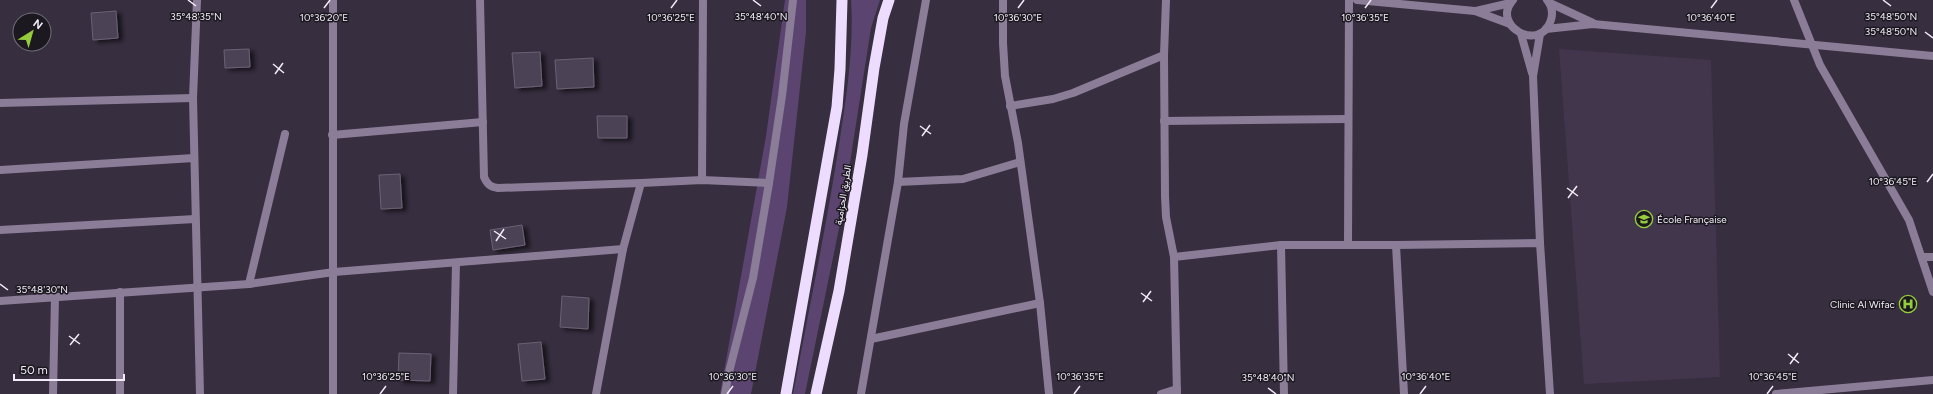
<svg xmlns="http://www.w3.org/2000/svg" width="1933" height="394" font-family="Figtree,Vazirmatn,sans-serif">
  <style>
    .built { fill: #42364d }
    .green { fill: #5b446f }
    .building { fill: #4c4355; stroke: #6b6175; filter: url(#shadow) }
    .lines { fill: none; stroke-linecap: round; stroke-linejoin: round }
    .minor { stroke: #8b7d98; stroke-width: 8 }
    .trunk { stroke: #eedcff; stroke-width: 11 }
    .ticks { fill: none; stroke: #f1ecf7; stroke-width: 1.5 }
    .labels { text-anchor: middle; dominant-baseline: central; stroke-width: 3; stroke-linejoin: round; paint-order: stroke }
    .street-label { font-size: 10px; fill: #f1ecf7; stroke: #1c1820 }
    .poi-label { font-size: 10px; fill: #f1ecf7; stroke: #1c1820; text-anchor: start }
    .ticks-label { font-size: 10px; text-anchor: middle; fill: #f1ecf7; stroke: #1c1820; stroke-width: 3; stroke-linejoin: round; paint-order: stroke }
  </style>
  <defs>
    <filter id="shadow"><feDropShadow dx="4.5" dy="2.5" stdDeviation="2" flood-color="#0009"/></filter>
  </defs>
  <rect width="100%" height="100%" fill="#372e3f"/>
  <polygon class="built" points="1559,49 1711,60 1720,377 1584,384"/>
  <g class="green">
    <polygon points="785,0 806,0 806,32 787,207 751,394 720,394 766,136"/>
    <path d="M 851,0 L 880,0 L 871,28 L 842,214 L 805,394 L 793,394 C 809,309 827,224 840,138 C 847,93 854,46 851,0 Z"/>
  </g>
  <g class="building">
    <polygon points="116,11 118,38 93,40 91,13"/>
    <polygon points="249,49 250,67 225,68 224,50"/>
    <polygon points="540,52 542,86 515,88 512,53"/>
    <polygon points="593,58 594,87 557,89 555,60"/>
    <polygon points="597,116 627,116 627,138 598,138"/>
    <polygon points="400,174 402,208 381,209 379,175"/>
    <polygon points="522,225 525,245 493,250 490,230"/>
    <polygon points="562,296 589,298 588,329 560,327"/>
    <polygon points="541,342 545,379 522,381 518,344"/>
    <polygon points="399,353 431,354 430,381 398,380"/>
  </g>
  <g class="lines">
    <g class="minor">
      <polyline points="197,0 193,98 200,394"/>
      <path d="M 333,0 C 332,131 334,263 333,394"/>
      <path d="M 480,0 L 484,177 C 487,184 490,187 498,188 L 641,183"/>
      <polyline points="1003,0 1003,43 1005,76 1018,143 1040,303 1049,394"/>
      <polyline points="1166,0 1164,55 1165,196 1166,217 1174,257"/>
      <polyline points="1357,0 1475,11 1510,24"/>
      <path d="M 1513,0 C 1490,25 1540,54 1551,20 C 1553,13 1552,6 1547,0"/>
      <polyline points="1794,0 1820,65 1909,220 1933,292"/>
      <polyline points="1550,3 1593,23"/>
      <polyline points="1476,11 1510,3"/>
      <polyline points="1546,29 1593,24 1933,56"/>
      <polyline points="1521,34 1532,73"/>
      <polyline points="1540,34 1533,76 1540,243"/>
      <polyline points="0,103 193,98"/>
      <polyline points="1010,106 1053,99 1073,93 1164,55"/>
      <polyline points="1164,121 1348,119"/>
      <polyline points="332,135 483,122"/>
      <polyline points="0,170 194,158"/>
      <polyline points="702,180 703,0"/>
      <polyline points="898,182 963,179 1020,162"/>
      <polyline points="0,230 195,219"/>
      <polyline points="1348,245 1349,0"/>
      <polyline points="1922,257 1933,257"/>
      <polyline points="249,284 285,134"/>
      <polyline points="120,292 120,394"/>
      <polyline points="0,301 249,284 334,272 623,249"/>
      <polyline points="871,339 1040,303"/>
      <polyline points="53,394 55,296"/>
      <polyline points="453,394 456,263"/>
      <polyline points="596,394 623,249 641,183 702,180 769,183"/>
      <polyline points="725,394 729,372 753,278 769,183 782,96 793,0"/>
      <polyline points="861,394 898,182 904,124 926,0"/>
      <polyline points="1161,394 1177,389"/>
      <polyline points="1177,394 1174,257 1281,245"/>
      <polyline points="1284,394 1281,245 1396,245"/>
      <polyline points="1404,394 1396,245 1540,243 1550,394"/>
      <polyline points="1776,394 1933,380"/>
    </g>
    <g class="trunk">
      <polyline points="786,394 837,107 840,69 842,0"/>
      <polyline points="816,394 839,291 862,155 874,68 883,18 889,0"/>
    </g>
  </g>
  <path class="ticks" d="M 188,0 L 196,6M 753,0 L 761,6M 1883,0 L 1891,6M 324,8 L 330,0M 671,8 L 677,0M 1018,8 L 1024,0M 1365,8 L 1371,0M 1711,8 L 1717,0M 1925,32 L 1933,38M 273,64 L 284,73M 275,74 L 283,63M 920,126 L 931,134M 922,136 L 930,125M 1927,182 L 1933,174M 1567,188 L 1578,196M 1568,198 L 1577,186M 494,231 L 506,239M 496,241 L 504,229M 0,284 L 8,290M 1141,293 L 1152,301M 1143,302 L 1151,291M 69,336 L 80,344M 70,345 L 79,334M 1788,354 L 1799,363M 1790,364 L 1798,353M 1268,388 L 1276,394M 380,394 L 386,386M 727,394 L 733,386M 1074,394 L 1080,386M 1420,394 L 1426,386M 1767,394 L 1773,386"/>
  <defs>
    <symbol id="school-ring" viewBox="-11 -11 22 22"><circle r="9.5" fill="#1c1820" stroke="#94cc3c" stroke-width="1.5"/><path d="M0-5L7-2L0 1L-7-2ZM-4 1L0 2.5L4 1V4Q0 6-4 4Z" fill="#94cc3c"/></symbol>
    <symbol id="hospital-ring" viewBox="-11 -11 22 22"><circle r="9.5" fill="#1c1820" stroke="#94cc3c" stroke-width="1.5"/><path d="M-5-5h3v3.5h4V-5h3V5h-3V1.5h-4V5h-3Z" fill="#94cc3c"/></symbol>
  </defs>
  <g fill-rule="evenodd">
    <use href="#school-ring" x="1634" y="209" width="20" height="20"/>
    <use href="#hospital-ring" x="1898" y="294" width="20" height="20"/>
  </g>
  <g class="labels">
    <g class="street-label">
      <text transform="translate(843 195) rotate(-81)">الطريق الحزامية</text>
    </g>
    <g class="poi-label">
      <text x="1657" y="219">École Française</text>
      <text x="1895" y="304" text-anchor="end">Clinic Al Wifac</text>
    </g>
  </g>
  <g class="ticks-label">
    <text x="1891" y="20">35°48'50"N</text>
    <text x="196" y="20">35°48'35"N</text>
    <text x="761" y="20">35°48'40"N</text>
    <text x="324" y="21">10°36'20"E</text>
    <text x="671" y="21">10°36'25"E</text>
    <text x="1018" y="21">10°36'30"E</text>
    <text x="1365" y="21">10°36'35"E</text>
    <text x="1711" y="21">10°36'40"E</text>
    <text x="1891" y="35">35°48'50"N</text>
    <text x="1893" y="185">10°36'45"E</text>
    <text x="42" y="293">35°48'30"N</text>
    <text x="386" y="380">10°36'25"E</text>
    <text x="733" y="380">10°36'30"E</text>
    <text x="1080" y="380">10°36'35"E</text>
    <text x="1426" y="380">10°36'40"E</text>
    <text x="1773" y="380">10°36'45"E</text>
    <text x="1268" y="381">35°48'40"N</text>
  </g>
  <g transform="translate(32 32) rotate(37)"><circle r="19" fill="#1c1820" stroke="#716d76"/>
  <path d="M0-3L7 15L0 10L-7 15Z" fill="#94cc3c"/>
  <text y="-6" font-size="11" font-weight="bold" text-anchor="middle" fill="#f1ecf7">N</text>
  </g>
  <path d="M14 374v6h110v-6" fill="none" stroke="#f1ecf7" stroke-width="2"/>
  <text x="20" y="374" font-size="12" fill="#f1ecf7" stroke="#1c1820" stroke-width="3" paint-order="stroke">50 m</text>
</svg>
